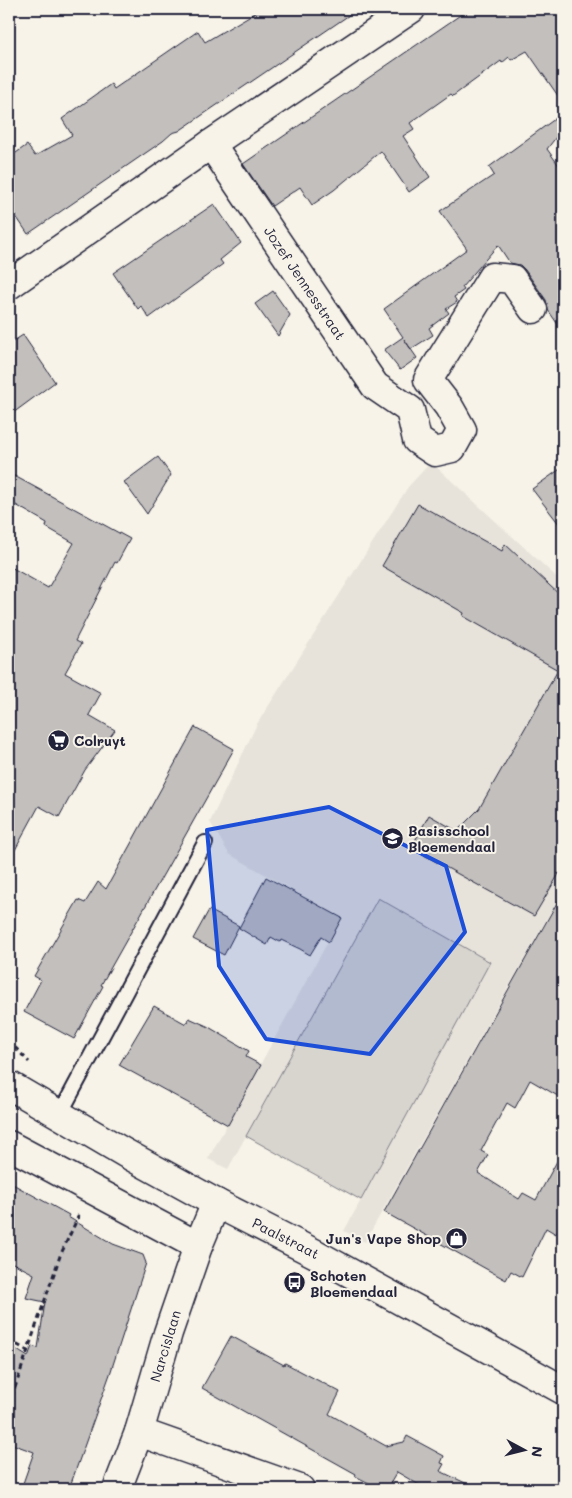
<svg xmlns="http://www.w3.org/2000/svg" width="572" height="1498" font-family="Mali,sans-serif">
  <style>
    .built { fill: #e7e3db }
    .green { fill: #d8d5cf; stroke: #7d7c85 }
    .building { fill: #c2bfbd; stroke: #22223b }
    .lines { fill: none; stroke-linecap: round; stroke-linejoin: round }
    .lane-casing { stroke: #22223b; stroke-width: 18 }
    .street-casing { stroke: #22223b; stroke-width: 31 }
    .secondary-casing { stroke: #22223b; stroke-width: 31 }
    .path { stroke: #22223b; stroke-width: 3; stroke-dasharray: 5 4; stroke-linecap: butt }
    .lane { stroke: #f7f3e8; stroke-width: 14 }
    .street { stroke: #f7f3e8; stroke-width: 28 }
    .secondary { stroke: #f7f3e8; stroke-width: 28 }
    .marked { fill: #1d4ed8; fill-opacity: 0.2; stroke: #1d4ed8; stroke-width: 4; stroke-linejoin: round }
    .labels { text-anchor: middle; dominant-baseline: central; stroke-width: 4; stroke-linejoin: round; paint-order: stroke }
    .street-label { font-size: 14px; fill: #22223b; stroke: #f7f3e8 }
    .poi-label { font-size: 14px; font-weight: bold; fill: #22223b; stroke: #f7f3e8; text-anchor: start }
  </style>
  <rect width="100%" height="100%" fill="#f7f3e8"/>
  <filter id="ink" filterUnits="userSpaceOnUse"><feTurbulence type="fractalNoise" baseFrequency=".02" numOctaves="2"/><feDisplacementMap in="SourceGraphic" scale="10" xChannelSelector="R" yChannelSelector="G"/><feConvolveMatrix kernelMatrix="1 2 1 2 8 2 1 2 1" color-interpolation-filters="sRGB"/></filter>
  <g filter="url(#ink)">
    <polygon class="built" points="431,462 563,583 563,890 365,1242 344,1231 361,1200 246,1136 228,1169 208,1159 341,918 229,854 210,822 257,724 408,487"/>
    <polygon class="green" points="378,898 490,962 361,1200 246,1136"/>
    <g class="building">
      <polygon points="261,9 358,9 179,131 172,133 163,141 28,234 9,206 9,158 27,145 35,156 72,135 62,119 111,84 114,89 198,31 205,42"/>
      <polygon points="469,9 563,9 563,103 527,51 511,60 509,57 502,63 501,61 453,96 451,94 410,123 414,129 403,136 430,177 409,192 381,151 334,190 312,205 300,187 272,206 243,164"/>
      <polygon points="563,113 563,128 547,149 563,171 563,332 548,310 546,300 525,270 520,265 510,263 498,245 462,287 464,290 454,297 457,302 446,309 449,313 429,328 433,335 411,349 404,339 417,358 400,370 384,350 403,337 384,309 467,249 440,211 494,175 489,167"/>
      <polygon points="214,204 241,243 220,260 223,264 149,318 141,306 138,309 113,273"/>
      <polygon points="273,291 290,315 278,336 255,304"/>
      <polygon points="23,335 55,382 9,416 9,344"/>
      <polygon points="158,457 171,475 147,514 124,482"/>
      <polygon points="563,467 563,529 532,489"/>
      <polygon points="9,473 130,539 117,563 115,562 75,641 81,644 65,673 101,693 89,715 115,730 85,770 59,817 39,806 9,861 9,566 48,588 74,543 46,527 47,523 9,501"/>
      <polygon points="418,504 502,551 505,544 563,598 563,867 534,916 411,848 429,815 457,831 479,809 558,670 463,616 464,613 382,566"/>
      <polygon points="195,727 234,749 101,985 103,986 74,1039 24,1012 41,980 34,976 78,900 85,903 98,882 106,889"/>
      <polygon points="266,877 342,918 329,942 321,937 310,955 300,949 281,940 280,942 271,937 267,945 239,928"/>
      <polygon points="563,892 563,1099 530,1080 515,1108 507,1103 481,1151 488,1155 478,1173 519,1199 523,1193 536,1200 563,1150 563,1221 556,1234 546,1228 522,1277 511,1271 506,1280 384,1212"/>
      <polygon points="209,910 239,926 224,955 193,939"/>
      <polygon points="154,1006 186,1024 189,1018 207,1026 249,1051 246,1057 261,1065 228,1125 119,1065"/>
      <polygon points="9,1182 69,1215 68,1217 113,1244 143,1255 146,1263 110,1374 69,1489 21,1489 34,1452 9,1443 9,1345 28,1357 32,1346 38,1348 45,1302 26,1298 34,1274 9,1261"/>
      <polygon points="231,1336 284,1365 285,1363 340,1392 329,1414 386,1446 404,1442 407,1436 444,1456 441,1463 444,1464 440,1471 478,1489 426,1489 397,1472 387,1489 381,1489 355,1476 356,1474 202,1388"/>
    </g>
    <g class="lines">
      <defs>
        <polyline id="lane" points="60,1114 205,843"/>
        <g id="street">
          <polyline points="211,144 375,386 410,410 417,440 435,452 452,448 462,430 449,407 428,380 492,277 512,279 533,309"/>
          <polyline points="9,285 211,144 411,9"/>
          <polyline points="9,1145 198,1246"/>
          <polyline points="139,1432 300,1489"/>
          <polyline points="117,1489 139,1432 168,1333 198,1246 216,1203"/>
        </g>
        <polyline id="secondary" points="9,1085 125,1153 216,1203 314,1253 563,1390"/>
      </defs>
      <use href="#lane" class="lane-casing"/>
      <use href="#street" class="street-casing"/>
      <use href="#secondary" class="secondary-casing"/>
      <g class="path">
        <polyline points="9,1041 29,1062"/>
        <polyline points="9,1340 28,1351"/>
        <polyline points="9,1405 60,1256 79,1215"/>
      </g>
      <use href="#lane" class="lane"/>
      <use href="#street" class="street"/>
      <use href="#secondary" class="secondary"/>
    </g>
  </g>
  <path class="marked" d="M 329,807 L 446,866 L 465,932 L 370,1054 L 266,1039 L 219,966 L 207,830 Z"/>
  <defs>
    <symbol id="supermarket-disc" viewBox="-11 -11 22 22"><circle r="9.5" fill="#22223b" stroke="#f7f3e8"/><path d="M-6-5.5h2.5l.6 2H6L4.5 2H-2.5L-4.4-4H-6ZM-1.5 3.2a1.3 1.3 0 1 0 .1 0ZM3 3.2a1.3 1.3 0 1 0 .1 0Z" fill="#fff"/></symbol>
    <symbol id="school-disc" viewBox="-11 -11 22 22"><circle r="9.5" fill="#22223b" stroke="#f7f3e8"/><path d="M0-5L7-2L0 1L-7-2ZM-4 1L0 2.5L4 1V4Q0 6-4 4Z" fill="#fff"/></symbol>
    <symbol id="shop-disc" viewBox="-11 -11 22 22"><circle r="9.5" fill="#22223b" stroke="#f7f3e8"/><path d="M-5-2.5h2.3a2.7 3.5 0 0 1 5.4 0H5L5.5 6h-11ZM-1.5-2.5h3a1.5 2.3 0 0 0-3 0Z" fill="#fff"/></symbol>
    <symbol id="bus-disc" viewBox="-11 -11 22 22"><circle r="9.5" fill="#22223b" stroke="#f7f3e8"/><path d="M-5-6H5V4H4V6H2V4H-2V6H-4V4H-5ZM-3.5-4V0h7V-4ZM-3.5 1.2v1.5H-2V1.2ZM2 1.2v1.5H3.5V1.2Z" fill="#fff"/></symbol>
  </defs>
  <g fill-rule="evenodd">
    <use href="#supermarket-disc" x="46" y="728" width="25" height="25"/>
    <use href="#school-disc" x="380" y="826" width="25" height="25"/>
    <use href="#shop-disc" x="444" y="1226" width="25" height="25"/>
    <use href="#bus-disc" x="282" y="1270" width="25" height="25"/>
  </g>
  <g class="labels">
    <g class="street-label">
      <text transform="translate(305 283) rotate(56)">Jozef Jennesstraat</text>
      <text transform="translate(286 1238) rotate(27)">Paalstraat</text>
      <text transform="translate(165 1346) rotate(-73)">Narcislaan</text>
    </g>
    <g class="poi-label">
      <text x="74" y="740">Colruyt</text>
      <text x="408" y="830">Basisschool<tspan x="408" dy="16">Bloemendaal</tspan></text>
      <text x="441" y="1238" text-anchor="end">Jun's Vape Shop</text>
      <text x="310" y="1275">Schoten<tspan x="310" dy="16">Bloemendaal</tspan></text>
    </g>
  </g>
  <rect width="572" height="1498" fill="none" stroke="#f7f3e8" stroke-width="30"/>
  <rect x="15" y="15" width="542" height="1468" fill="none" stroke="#22223b" stroke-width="2" filter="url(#ink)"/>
  <g transform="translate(524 1450) rotate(97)" stroke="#f7f3e8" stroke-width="4" paint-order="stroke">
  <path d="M0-4L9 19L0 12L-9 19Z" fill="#22223b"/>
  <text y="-8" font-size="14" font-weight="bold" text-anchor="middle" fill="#22223b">N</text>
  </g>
</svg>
